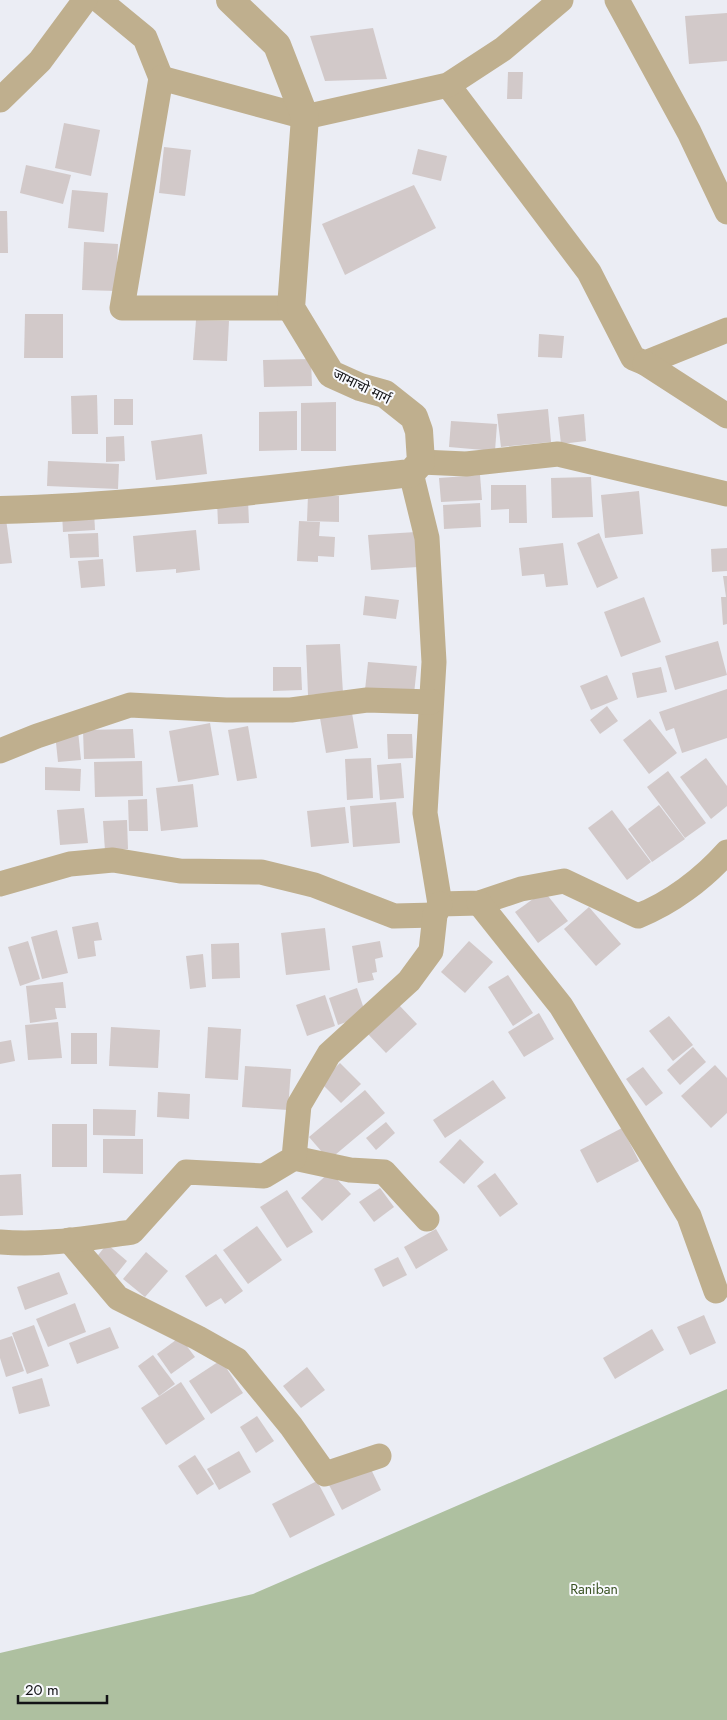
<svg xmlns="http://www.w3.org/2000/svg" width="727" height="1720" font-family="Jost,'Noto Sans Devanagari',sans-serif">
  <style>
    .forest { fill: #aec0a0 }
    .building { fill: #d2c9c9 }
    .lines { fill: none; stroke-linecap: round; stroke-linejoin: round }
    .minor { stroke: #bfaf8e; stroke-width: 25 }
    .tertiary { stroke: #bfaf8e; stroke-width: 28 }
    .labels { text-anchor: middle; dominant-baseline: central; stroke-width: 4; stroke-linejoin: round; paint-order: stroke }
    .street-label { font-size: 14px; fill: #131316; stroke: #f9fafe }
    .park-label { font-size: 14px; fill: #3a5223; stroke: #f9fafe }
  </style>
  <rect width="100%" height="100%" fill="#ebedf4"/>
  <polygon class="forest" points="727,1389 727,1720 0,1720 0,1653 253,1594"/>
  <g class="building">
    <polygon points="727,13 727,61 689,64 685,16"/>
    <polygon points="373,28 387,79 325,81 310,36"/>
    <polygon points="508,72 523,72 522,99 507,99"/>
    <polygon points="64,123 100,130 91,176 55,168"/>
    <polygon points="164,147 191,150 185,196 159,193"/>
    <polygon points="418,149 447,156 441,181 412,174"/>
    <polygon points="26,165 71,175 63,204 20,193"/>
    <polygon points="414,185 436,228 345,275 322,224"/>
    <polygon points="72,190 108,193 104,232 68,228"/>
    <polygon points="0,211 7,211 8,253 0,253"/>
    <polygon points="84,242 118,244 116,291 82,290"/>
    <polygon points="25,314 63,314 63,358 24,358"/>
    <polygon points="196,320 229,321 227,361 193,360"/>
    <polygon points="539,334 564,336 562,358 538,357"/>
    <polygon points="311,359 312,386 264,387 263,360"/>
    <polygon points="97,395 98,434 72,434 71,396"/>
    <rect x="114" y="399" width="19" height="26"/>
    <polygon points="336,402 336,451 301,451 301,403"/>
    <polygon points="548,409 551,442 501,447 497,414"/>
    <polygon points="297,411 297,450 259,451 259,412"/>
    <polygon points="584,414 586,441 561,444 558,417"/>
    <polygon points="451,421 497,424 495,451 449,447"/>
    <polygon points="202,434 207,474 156,480 151,441"/>
    <polygon points="124,436 125,461 106,462 106,437"/>
    <polygon points="48,461 119,464 118,489 47,486"/>
    <polygon points="480,475 482,500 441,502 439,478"/>
    <polygon points="591,477 593,517 552,518 551,478"/>
    <polygon points="491,485 526,485 527,523 509,523 509,509 491,510"/>
    <polygon points="639,491 643,534 605,538 601,495"/>
    <polygon points="308,495 339,496 339,522 307,521"/>
    <polygon points="248,500 249,523 218,524 217,501"/>
    <polygon points="480,503 481,527 444,529 443,505"/>
    <polygon points="94,511 95,530 63,532 62,513"/>
    <polygon points="6,519 12,563 0,564 0,520"/>
    <polygon points="299,521 320,522 319,536 335,537 334,557 318,556 318,562 297,561"/>
    <polygon points="196,530 200,570 176,573 176,569 136,572 133,536"/>
    <polygon points="416,532 418,567 371,570 368,535"/>
    <polygon points="98,533 99,557 70,558 68,534"/>
    <polygon points="599,533 618,578 597,588 577,543"/>
    <polygon points="563,543 568,585 546,587 544,574 522,576 519,548"/>
    <polygon points="727,548 727,571 712,572 711,549"/>
    <polygon points="103,559 105,586 81,588 78,561"/>
    <polygon points="723,576 727,576 727,624 723,625 721,597 726,597"/>
    <polygon points="365,596 399,600 396,619 363,615"/>
    <polygon points="644,597 661,642 621,657 604,612"/>
    <polygon points="718,641 727,675 675,690 665,656"/>
    <polygon points="340,644 343,693 308,695 306,645"/>
    <polygon points="368,662 417,666 414,694 365,690"/>
    <polygon points="273,667 301,667 302,690 273,691"/>
    <polygon points="661,667 667,692 637,698 632,673"/>
    <polygon points="607,675 618,699 591,710 580,686"/>
    <polygon points="727,689 727,738 682,753 674,728 666,731 659,712"/>
    <polygon points="607,706 618,721 600,734 590,720"/>
    <polygon points="352,713 358,748 326,753 320,718"/>
    <polygon points="650,719 677,753 649,774 623,740"/>
    <polygon points="210,723 219,775 178,782 169,731"/>
    <polygon points="248,726 257,778 237,781 228,730"/>
    <polygon points="133,729 135,758 84,759 83,730"/>
    <polygon points="78,731 81,760 58,762 55,733"/>
    <polygon points="387,734 412,734 413,758 388,759"/>
    <polygon points="371,758 373,798 347,800 345,759"/>
    <polygon points="706,758 727,786 727,806 711,819 680,777"/>
    <polygon points="142,761 143,796 95,797 94,762"/>
    <polygon points="401,763 404,798 380,800 377,765"/>
    <polygon points="45,767 81,769 80,791 45,790"/>
    <polygon points="668,771 706,823 685,838 647,787"/>
    <polygon points="193,784 198,827 161,831 156,788"/>
    <polygon points="147,799 148,831 129,831 128,800"/>
    <polygon points="396,802 400,843 353,847 350,806"/>
    <polygon points="659,805 685,839 652,862 628,829"/>
    <polygon points="345,807 349,843 311,847 307,811"/>
    <polygon points="84,808 88,843 60,845 57,810"/>
    <polygon points="612,810 651,862 627,880 588,828"/>
    <polygon points="127,820 128,849 105,851 103,821"/>
    <polygon points="544,891 568,921 538,943 515,912"/>
    <polygon points="589,907 621,944 596,966 564,929"/>
    <polygon points="98,922 102,940 94,941 96,956 78,959 72,927"/>
    <polygon points="325,928 330,970 286,975 281,933"/>
    <polygon points="57,930 68,973 42,979 31,937"/>
    <polygon points="28,941 40,979 20,986 8,947"/>
    <polygon points="380,941 383,957 375,959 377,972 372,973 374,980 358,983 352,946"/>
    <polygon points="469,941 493,962 465,993 441,972"/>
    <polygon points="239,943 240,978 212,979 211,944"/>
    <polygon points="203,954 206,987 190,989 186,956"/>
    <polygon points="508,975 533,1013 513,1026 488,987"/>
    <polygon points="63,982 66,1008 55,1008 57,1019 30,1023 26,986"/>
    <polygon points="357,988 366,1015 338,1025 329,998"/>
    <polygon points="325,995 335,1026 307,1036 296,1005"/>
    <polygon points="398,1004 417,1024 386,1053 367,1033"/>
    <polygon points="539,1013 554,1039 524,1057 508,1032"/>
    <polygon points="669,1016 693,1045 673,1061 649,1031"/>
    <polygon points="58,1022 62,1058 28,1060 25,1025"/>
    <polygon points="111,1027 160,1030 158,1068 109,1066"/>
    <polygon points="208,1027 241,1029 238,1080 205,1078"/>
    <rect x="71" y="1033" width="26" height="31"/>
    <polygon points="11,1040 15,1061 0,1064 0,1042"/>
    <polygon points="693,1047 706,1062 680,1085 667,1070"/>
    <polygon points="340,1063 361,1084 341,1103 320,1082"/>
    <polygon points="715,1065 727,1078 727,1113 711,1128 681,1096"/>
    <polygon points="245,1066 291,1069 288,1110 242,1107"/>
    <polygon points="643,1067 663,1093 646,1106 626,1079"/>
    <polygon points="493,1080 506,1098 445,1138 433,1120"/>
    <polygon points="365,1090 385,1113 329,1160 309,1137"/>
    <polygon points="158,1092 190,1094 189,1119 157,1117"/>
    <polygon points="93,1109 136,1110 135,1136 93,1135"/>
    <polygon points="386,1122 395,1133 376,1150 366,1138"/>
    <rect x="52" y="1124" width="35" height="43"/>
    <polygon points="622,1128 639,1161 597,1183 580,1150"/>
    <polygon points="103,1139 143,1139 143,1174 103,1173"/>
    <polygon points="460,1139 484,1162 464,1184 439,1162"/>
    <polygon points="330,1172 351,1194 322,1221 301,1198"/>
    <polygon points="495,1173 518,1204 500,1217 477,1186"/>
    <polygon points="21,1174 23,1215 0,1216 0,1175"/>
    <polygon points="380,1188 394,1207 374,1222 359,1202"/>
    <polygon points="287,1190 313,1232 287,1248 260,1207"/>
    <polygon points="257,1226 282,1260 248,1284 223,1250"/>
    <polygon points="436,1229 448,1250 416,1269 404,1247"/>
    <polygon points="107,1244 127,1261 115,1276 95,1259"/>
    <polygon points="146,1252 168,1271 145,1297 123,1279"/>
    <polygon points="216,1254 243,1291 225,1304 221,1298 206,1307 185,1276"/>
    <polygon points="398,1257 407,1275 383,1287 374,1269"/>
    <polygon points="59,1272 68,1294 25,1310 17,1287"/>
    <polygon points="75,1303 86,1332 48,1347 36,1319"/>
    <polygon points="704,1315 716,1343 690,1355 677,1327"/>
    <polygon points="34,1325 49,1366 27,1374 12,1333"/>
    <polygon points="110,1327 119,1348 77,1364 69,1343"/>
    <polygon points="652,1329 664,1350 615,1379 603,1358"/>
    <polygon points="12,1336 24,1371 6,1377 0,1358 0,1340"/>
    <polygon points="180,1337 195,1357 171,1374 157,1354"/>
    <polygon points="153,1355 175,1384 159,1396 138,1366"/>
    <polygon points="221,1360 243,1393 211,1414 189,1381"/>
    <polygon points="307,1367 325,1390 301,1408 283,1386"/>
    <polygon points="42,1378 50,1406 19,1414 12,1387"/>
    <polygon points="181,1382 205,1419 166,1445 141,1408"/>
    <polygon points="257,1416 274,1441 256,1453 240,1427"/>
    <polygon points="239,1451 251,1472 219,1490 207,1469"/>
    <polygon points="195,1455 214,1484 197,1495 178,1466"/>
    <polygon points="369,1465 381,1490 342,1510 329,1485"/>
    <polygon points="317,1481 335,1515 290,1538 272,1504"/>
  </g>
  <g class="lines">
    <g class="minor">
      <polyline points="99,0 145,38 161,78"/>
      <polyline points="617,0 689,132 727,212"/>
      <polyline points="448,85 589,272 633,358 645,363 727,330"/>
      <polyline points="0,100 40,61 85,0"/>
      <polyline points="291,308 122,308 161,78 305,117 448,85 503,49 561,0"/>
      <polyline points="645,363 727,416"/>
      <polyline points="421,462 466,464 558,454 727,494"/>
      <path d="M 411,473 L 427,538 L 434,662 L 425,813 L 440,904 L 479,903 L 521,889 L 564,881 L 638,916 C 671,903 703,879 727,852"/>
      <polyline points="0,751 37,736 130,705 226,710 291,710 367,700 431,702"/>
      <polyline points="0,884 70,864 113,860 180,871 261,872 314,885 394,916 435,915"/>
      <polyline points="479,903 561,1006 689,1216 716,1291"/>
      <polyline points="294,1158 350,1170 384,1172 427,1219"/>
      <polyline points="69,1240 118,1298 198,1338 237,1360 291,1426 325,1474 379,1456"/>
      <path d="M 0,1242 C 44,1246 89,1238 132,1232 L 186,1172 L 264,1176 L 294,1158 L 299,1105 L 329,1054 L 409,981 L 431,951 L 435,915 L 440,904"/>
    </g>
    <path class="tertiary" d="M 0,510 C 137,507 274,488 411,473 L 421,462 L 419,431 L 414,417 L 385,394 L 360,387 L 331,374 L 291,308 L 305,117 L 277,45 L 230,0"/>
  </g>
  <g class="labels">
    <g class="street-label">
      <text transform="translate(362 386) rotate(26)">जामाचो मार्ग</text>
    </g>
    <g class="park-label">
      <text x="594" y="1589">Raniban</text>
    </g>
  </g>
  <path d="M18 1695v8h89v-8" fill="none" stroke="#131316" stroke-width="2.5"/>
  <text x="25" y="1695" font-size="15" fill="#131316" stroke="#f9fafe" stroke-width="4" paint-order="stroke">20 m</text>
</svg>
